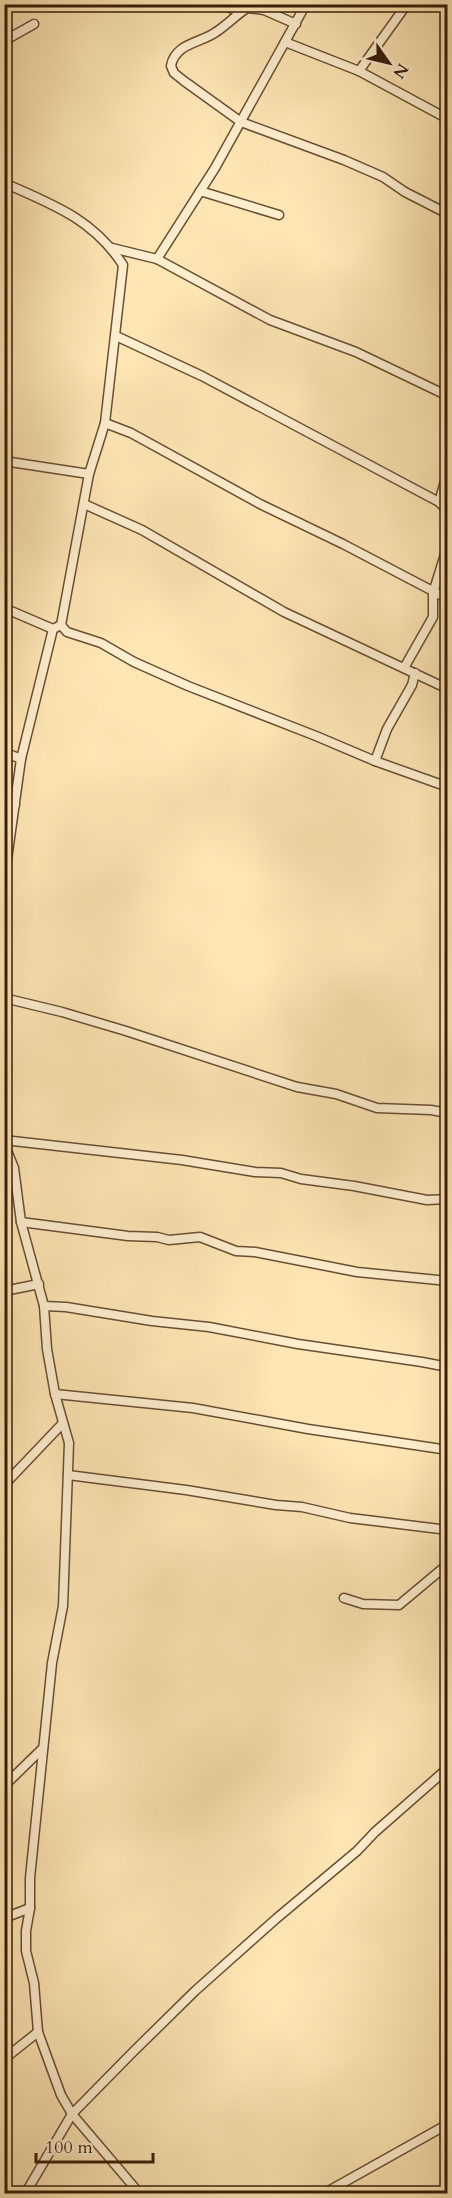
<svg xmlns="http://www.w3.org/2000/svg" width="452" height="2198" font-family="Cardo,serif">
  <style>
    .lines { fill: none; stroke-linecap: round; stroke-linejoin: round }
    .minor-casing { stroke: #694e32; stroke-width: 11 }
    .minor { stroke: #feeece; stroke-width: 8 }
  </style>
  <rect width="100%" height="100%" fill="#fde5b4"/>
  <filter id="stains"><feTurbulence type="fractalNoise" baseFrequency=".00333" numOctaves="4"/><feColorMatrix values="0 0 0 0 .2 0 0 0 0 .09 0 0 0 0 .02 0 0 0 .5 -.17"/></filter>
  <radialGradient id="worn" r=".72"><stop offset=".6" stop-color="#630" stop-opacity="0"/><stop offset="1" stop-color="#630" stop-opacity=".3"/></radialGradient>
  <g class="lines">
    <defs>
      <g id="minor">
        <polyline points="220,4 240,12"/>
        <path d="M 296,24 L 264,10 L 247,8 C 236,15 227,25 216,32 C 201,43 175,43 171,66 L 174,73 L 184,81 L 241,122 L 344,160 L 383,177 L 405,192 L 448,214"/>
        <polyline points="4,41 34,24"/>
        <polyline points="285,42 359,71 448,119"/>
        <polyline points="359,71 407,4"/>
        <path d="M 4,183 C 52,204 93,219 123,265 L 105,423 L 89,474 L 61,625 L 53,629 L 21,759 L 4,881"/>
        <polyline points="200,191 279,215"/>
        <polyline points="112,248 157,259 270,320 356,352 448,396"/>
        <polyline points="157,259 215,168 306,4"/>
        <polyline points="116,336 202,376 439,502"/>
        <polyline points="105,423 131,433 260,504 343,544 448,599"/>
        <polyline points="4,461 89,474"/>
        <polyline points="448,471 439,502 448,511"/>
        <polyline points="84,504 142,530 284,612 448,689"/>
        <polyline points="4,608 53,629"/>
        <polyline points="61,625 67,632 101,643 134,662 188,686 316,736 375,761 448,787"/>
        <polyline points="404,668 433,617 433,593 448,545"/>
        <polyline points="4,752 21,759"/>
        <polyline points="375,761 387,729 412,685 415,673"/>
        <polyline points="4,802 15,805"/>
        <polyline points="4,998 62,1012 126,1031 297,1087 336,1094 377,1108 431,1110 448,1113"/>
        <polyline points="4,1140 182,1160 255,1172 281,1173 301,1179 354,1186 427,1200 448,1199"/>
        <polyline points="4,1143 14,1168 21,1222 44,1306 47,1349 55,1394 69,1443 63,1606 52,1663 30,1878 30,1908 26,1931 26,1951 34,1983 38,2032 61,2095 72,2114 140,2194"/>
        <polyline points="21,1222 128,1236 157,1237 169,1240 200,1237 236,1251 255,1252 357,1272 448,1281"/>
        <polyline points="4,1291 39,1284"/>
        <polyline points="44,1306 66,1307 152,1321 209,1327 298,1344 422,1362 448,1367"/>
        <polyline points="55,1394 193,1408 308,1429 448,1450"/>
        <polyline points="68,1475 186,1490 276,1505 302,1507 350,1518 448,1530"/>
        <polyline points="4,1485 63,1423"/>
        <polyline points="344,1598 363,1604 399,1605 448,1564"/>
        <polyline points="4,1786 43,1748"/>
        <polyline points="4,1918 30,1908"/>
        <polyline points="4,2059 38,2032"/>
        <polyline points="25,2194 72,2114 133,2052 195,1991 277,1918 357,1851 375,1832 448,1768"/>
        <polyline points="323,2194 448,2124"/>
      </g>
    </defs>
    <use href="#minor" class="minor-casing"/>
    <use href="#minor" class="minor"/>
  </g>
  <rect width="452" height="2198" fill="none" stroke="#fde5b4" stroke-width="24"/>
  <rect x="6" y="6" width="440" height="2186" fill="none" stroke="#381c06" stroke-width="3"/>
  <rect x="12" y="12" width="428" height="2174" fill="none" stroke="#381c06" stroke-width="1.5"/>
  <g transform="translate(389 63) rotate(124)" stroke="#feeece" stroke-width="4.5" paint-order="stroke">
  <path d="M0-4.5L10 22L0 15L-10 22Z" fill="#381c06"/>
  <text y="-9" font-size="16" font-weight="bold" text-anchor="middle" fill="#381c06">N</text>
  </g>
  <path d="M36 2153v9h117v-9" fill="none" stroke="#381c06" stroke-width="3"/>
  <text x="45" y="2153" font-size="18" fill="#381c06" stroke="#feeece" stroke-width="4.5" paint-order="stroke">100 m</text>
  <rect width="100%" height="100%" filter="url(#stains)"/>
  <rect width="100%" height="100%" fill="url(#worn)"/>
</svg>
